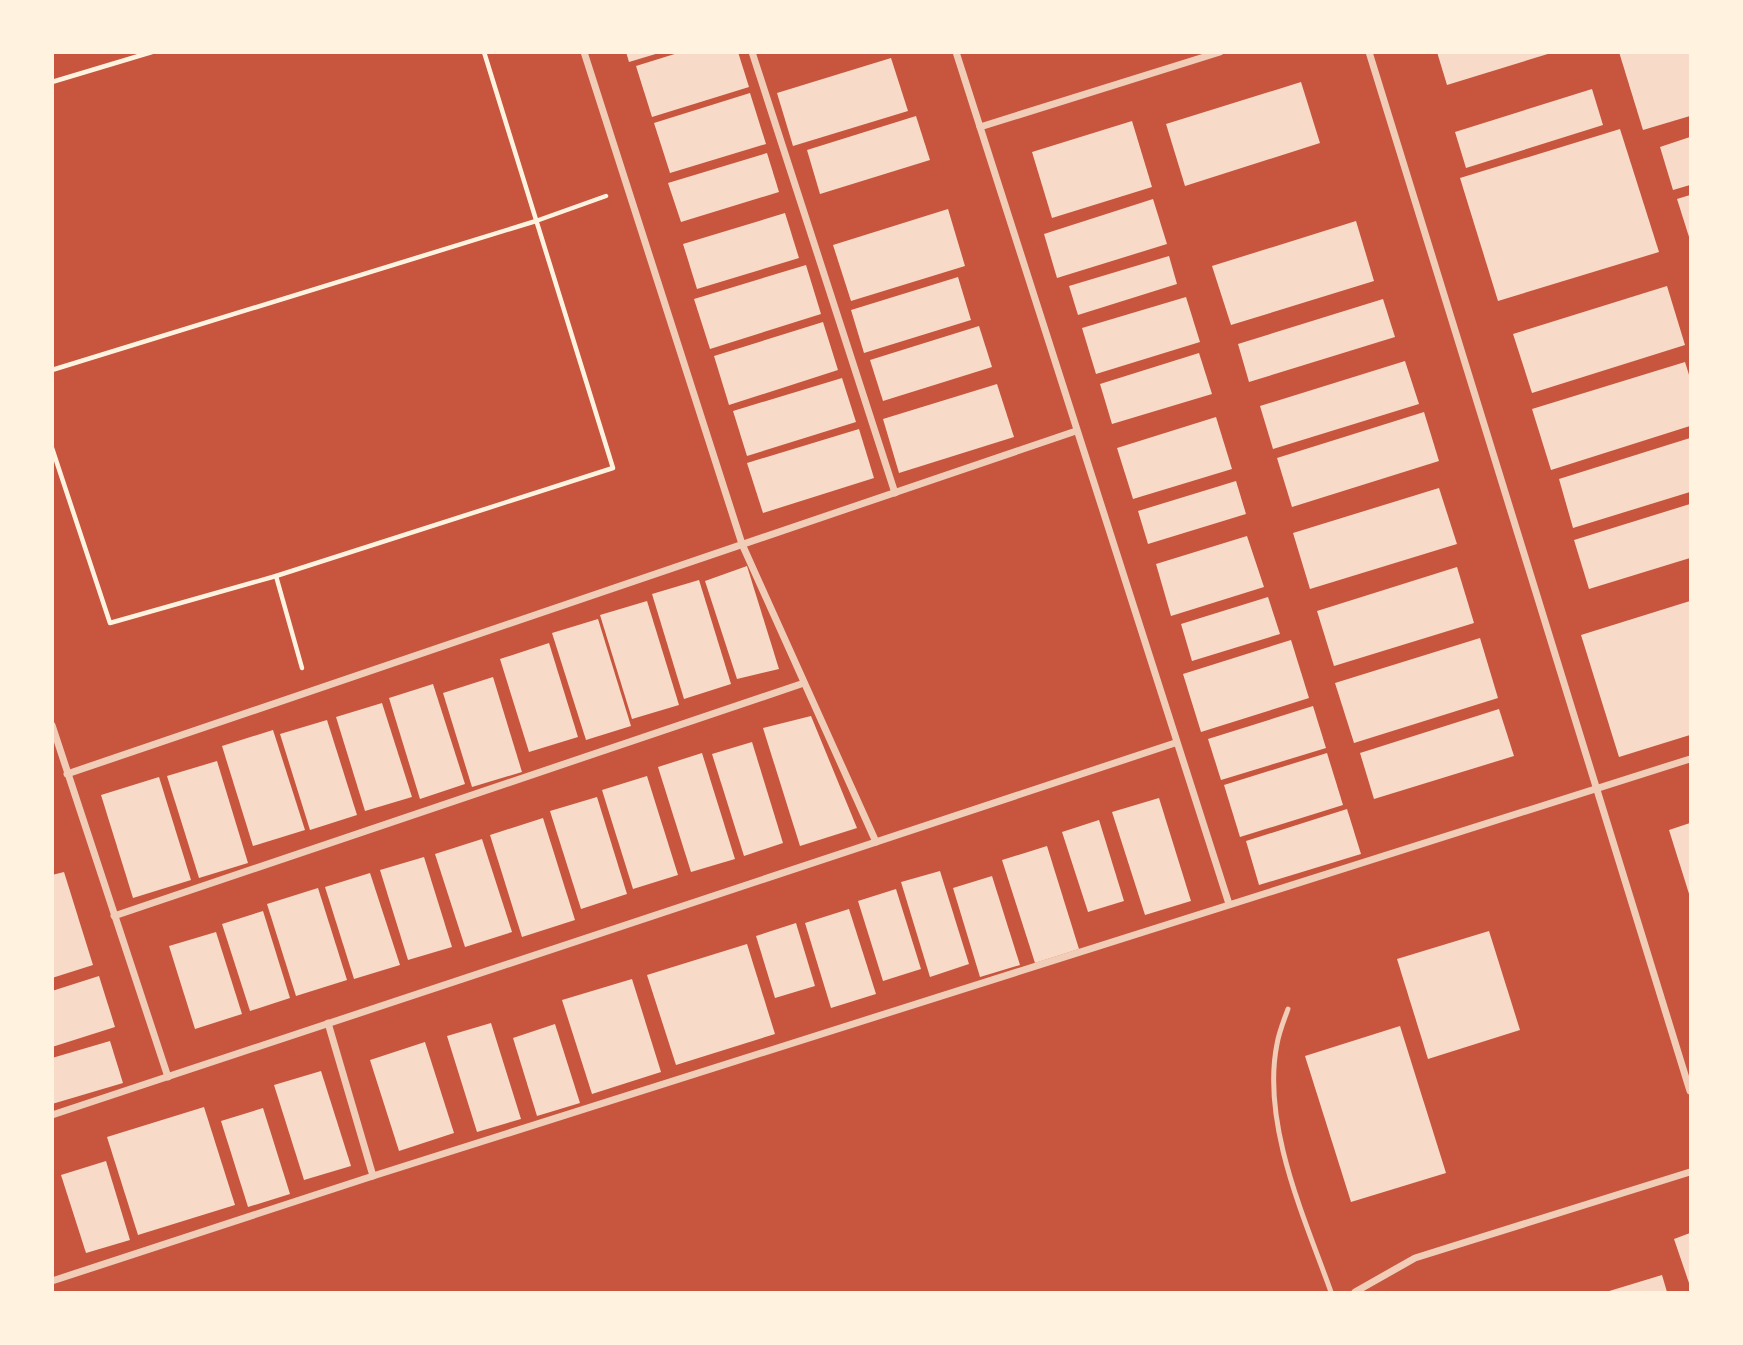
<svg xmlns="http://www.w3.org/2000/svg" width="1743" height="1345" font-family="Cabin,sans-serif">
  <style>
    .building { fill: #f7dbc8 }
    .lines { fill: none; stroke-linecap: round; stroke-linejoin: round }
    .path { stroke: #fff3e0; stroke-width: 4.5 }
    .service { stroke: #f1ccb7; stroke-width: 5 }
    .minor { stroke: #f1ccb7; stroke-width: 7 }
  </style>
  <rect width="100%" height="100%" fill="#c8553d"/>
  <g class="building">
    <polygon points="626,52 659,52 659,53 629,62"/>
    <polygon points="681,52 738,52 749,87 652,117 636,66"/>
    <polygon points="1437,52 1551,52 1551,53 1447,85"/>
    <polygon points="1619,52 1690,52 1690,116 1643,130"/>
    <polygon points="891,58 908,111 793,146 777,93"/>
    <polygon points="1301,82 1320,143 1185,186 1166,124"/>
    <polygon points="1592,89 1603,125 1466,168 1455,132"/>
    <polygon points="750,93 766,144 670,173 654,123"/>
    <polygon points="916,116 930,160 820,194 807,150"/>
    <polygon points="1132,121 1152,187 1052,218 1032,152"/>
    <polygon points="1620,129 1659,252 1498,301 1460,178"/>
    <polygon points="1690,137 1690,185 1673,190 1660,147"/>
    <polygon points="767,153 779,192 681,222 668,183"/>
    <polygon points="1690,195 1690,240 1677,199"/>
    <polygon points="1153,199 1167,244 1057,278 1044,234"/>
    <polygon points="948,209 965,266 851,301 833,245"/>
    <polygon points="785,213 799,258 697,289 683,244"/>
    <polygon points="1356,221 1374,281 1231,325 1212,266"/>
    <polygon points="1169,256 1177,284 1078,315 1069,286"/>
    <polygon points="806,265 821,314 710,349 694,299"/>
    <polygon points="958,277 971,320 864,353 851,310"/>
    <polygon points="1667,286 1685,345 1532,393 1513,334"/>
    <polygon points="1186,297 1200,342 1096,374 1082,328"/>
    <polygon points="1383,299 1395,337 1249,382 1238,344"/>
    <polygon points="823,322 838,370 729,405 714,356"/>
    <polygon points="979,326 992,367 883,401 870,360"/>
    <polygon points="1199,353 1212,394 1112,424 1100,384"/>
    <polygon points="1405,361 1419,404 1273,449 1260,406"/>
    <polygon points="1685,362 1690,378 1690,426 1551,470 1532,409"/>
    <polygon points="842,378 856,422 747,456 733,411"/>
    <polygon points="997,384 1014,437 899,473 883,419"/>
    <polygon points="1424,412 1439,461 1292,507 1277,458"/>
    <polygon points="1216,417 1232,469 1133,499 1117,448"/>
    <polygon points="859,429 874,478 763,513 747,463"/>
    <polygon points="1690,438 1690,492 1573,528 1559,479"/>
    <polygon points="1236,481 1246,514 1148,544 1138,511"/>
    <polygon points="1439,488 1457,544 1310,589 1293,533"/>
    <polygon points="1690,504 1690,558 1589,589 1574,540"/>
    <polygon points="1247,536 1264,587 1171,616 1156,564"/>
    <polygon points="747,566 779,669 737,679 705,581"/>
    <polygon points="1457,567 1474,623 1334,666 1317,611"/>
    <polygon points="699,580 731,684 684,699 652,594"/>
    <polygon points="1268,597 1280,634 1192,661 1181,624"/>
    <polygon points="647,601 679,705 632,719 600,615"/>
    <polygon points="1690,601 1690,735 1619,757 1581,635"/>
    <polygon points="598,619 631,726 586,740 552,633"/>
    <polygon points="1480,638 1498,698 1354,743 1335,683"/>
    <polygon points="1291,640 1309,698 1201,732 1183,674"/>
    <polygon points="549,643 578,737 529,752 500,659"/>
    <polygon points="493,677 522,772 472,787 443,693"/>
    <polygon points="433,684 465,784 420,799 389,698"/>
    <polygon points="382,703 412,797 365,811 336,717"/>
    <polygon points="1313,706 1326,748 1221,780 1208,739"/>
    <polygon points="1499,709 1514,756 1374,799 1360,753"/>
    <polygon points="811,716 857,828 800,846 763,728"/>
    <polygon points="327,720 357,815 310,830 280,734"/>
    <polygon points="273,730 305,830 253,846 222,746"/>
    <polygon points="752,742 783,843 744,856 712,754"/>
    <polygon points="702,753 735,859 691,872 658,767"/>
    <polygon points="1327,753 1343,805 1240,837 1224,785"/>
    <polygon points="217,761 248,863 199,878 167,776"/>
    <polygon points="647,776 678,875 633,889 602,790"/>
    <polygon points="159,777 191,880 133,898 101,795"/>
    <polygon points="597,797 627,894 581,909 550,811"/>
    <polygon points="1159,798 1191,901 1145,915 1112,812"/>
    <polygon points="1347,809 1361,854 1259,885 1246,841"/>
    <polygon points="543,818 575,920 522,937 490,835"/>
    <polygon points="1099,820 1124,901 1088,912 1062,832"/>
    <polygon points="1690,823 1690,897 1669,830"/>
    <polygon points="482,839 512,932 465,947 435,854"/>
    <polygon points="1047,846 1079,949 1035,963 1002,860"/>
    <polygon points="424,857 452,947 408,960 380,870"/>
    <polygon points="940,871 969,964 930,977 901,882"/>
    <polygon points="64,872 93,965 52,978 52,875"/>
    <polygon points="370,873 400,965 354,979 325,887"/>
    <polygon points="992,876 1020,965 980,977 953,888"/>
    <polygon points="318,888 347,980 296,996 267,904"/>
    <polygon points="896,889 921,969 883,981 858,901"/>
    <polygon points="849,909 876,994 831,1008 805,923"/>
    <polygon points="263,911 290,998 250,1011 222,924"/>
    <polygon points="796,923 815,986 775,998 756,936"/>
    <polygon points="1489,931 1520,1030 1428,1059 1397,959"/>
    <polygon points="216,932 242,1014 195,1029 169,946"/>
    <polygon points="747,944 775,1034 676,1065 647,975"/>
    <polygon points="99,976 115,1027 52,1047 52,991"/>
    <polygon points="632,979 661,1072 592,1094 562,1000"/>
    <polygon points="491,1023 521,1119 477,1132 447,1036"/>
    <polygon points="555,1024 580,1103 537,1116 513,1038"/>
    <polygon points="1400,1026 1446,1173 1351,1202 1305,1056"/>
    <polygon points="110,1041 123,1083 52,1104 52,1058"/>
    <polygon points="425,1042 454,1133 399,1151 370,1060"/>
    <polygon points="321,1071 351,1166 304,1180 274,1085"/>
    <polygon points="204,1107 235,1205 138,1235 107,1137"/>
    <polygon points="263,1108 290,1194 248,1207 221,1121"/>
    <polygon points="106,1161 130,1240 86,1253 61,1175"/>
    <polygon points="1690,1233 1690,1286 1674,1239"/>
    <polygon points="1662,1275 1667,1292 1606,1292"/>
  </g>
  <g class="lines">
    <g class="path">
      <polyline points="52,82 152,52"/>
      <polyline points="52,370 536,221 606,196"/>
      <polyline points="52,448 110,623 276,576 613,468 484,52"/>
      <polyline points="276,576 302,668"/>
    </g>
    <path class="service" d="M 1288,1009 C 1284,1020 1279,1032 1277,1044 C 1261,1124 1305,1219 1331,1292"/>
    <g class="minor">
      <polyline points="584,52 742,544 876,842"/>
      <polyline points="752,52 895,493"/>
      <polyline points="956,52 1229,904"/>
      <polyline points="1369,52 1690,1091"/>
      <polyline points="980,127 1220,52"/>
      <polyline points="52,725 168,1077"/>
      <polyline points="67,774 1076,431"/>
      <polyline points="114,916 804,683"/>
      <polyline points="52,1115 1175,743"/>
      <polyline points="373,1176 1690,759"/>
      <polyline points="52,1281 373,1176 328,1023"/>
      <polyline points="1355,1292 1415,1258 1690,1172"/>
    </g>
  </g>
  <rect width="1743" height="1345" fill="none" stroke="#fff3e0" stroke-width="108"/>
</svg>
